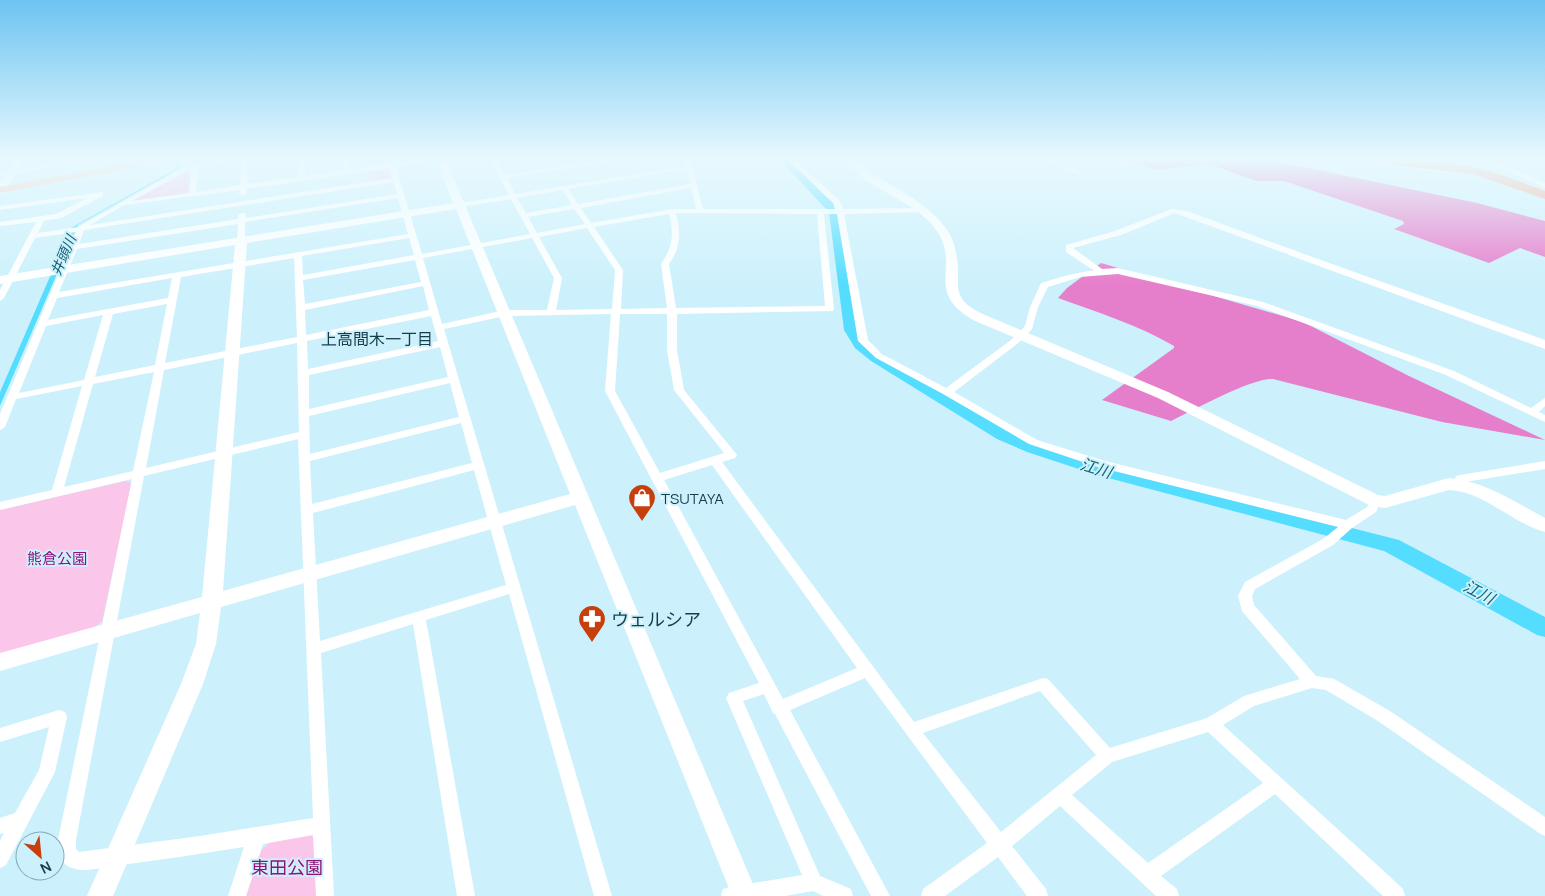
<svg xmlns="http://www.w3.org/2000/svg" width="1545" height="896" font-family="Manrope,'Noto Sans JP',sans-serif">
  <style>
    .green { fill: #fac7ea }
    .forest { fill: #e67fcb }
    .water { fill: #5df }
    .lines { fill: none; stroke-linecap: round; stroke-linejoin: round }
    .river { fill: #5df; fill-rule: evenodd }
    .street { fill: #fff; fill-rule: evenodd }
    .secondary { fill: #fff; fill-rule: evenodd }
    .primary { fill: #fac9ba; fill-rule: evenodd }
    .highway { fill: #f7a58c; fill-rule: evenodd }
    .labels { text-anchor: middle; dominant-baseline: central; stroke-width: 4; stroke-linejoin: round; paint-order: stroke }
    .far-water-label { font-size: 14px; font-style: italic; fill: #146071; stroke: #cdf1fc }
    .poi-label { font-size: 15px; fill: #143e49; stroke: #cdf1fc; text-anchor: start }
    .park-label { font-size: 15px; fill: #8f1179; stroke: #cdf1fc }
    .neighbourhood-label { font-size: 16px; fill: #143e49; stroke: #cdf1fc }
    .water-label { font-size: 16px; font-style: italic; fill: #146071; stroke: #cdf1fc }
    .near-poi-label { font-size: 18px; fill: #143e49; stroke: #cdf1fc; text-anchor: start }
    .near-park-label { font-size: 18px; fill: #8f1179; stroke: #cdf1fc }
  </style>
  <rect width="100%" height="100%" fill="#cdf1fc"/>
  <g class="green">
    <polygon points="390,167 392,179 370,183 366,169"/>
    <polygon points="189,169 192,170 188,193 133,201 131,200"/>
    <polygon points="125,481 132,483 102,622 90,630 0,655 0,510"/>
    <polygon points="309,834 315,838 317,896 246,896 261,850 273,840"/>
  </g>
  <g class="forest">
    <polygon points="1117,158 1261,158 1477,203 1545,221 1545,257 1520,248 1489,263 1394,229 1404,224 1403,221 1284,181 1256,181 1209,164 1157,170"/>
    <path d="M 1101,263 L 1303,322 L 1409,376 L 1545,440 L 1442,422 L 1273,379 C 1251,378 1194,410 1171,421 L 1102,400 L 1174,348 L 1174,346 C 1138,325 1097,312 1058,298 L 1067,288 Z"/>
  </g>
  <polygon class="water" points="178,158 182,158 179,169 78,225 0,406 0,392 71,228 174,170 177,167"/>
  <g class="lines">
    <polygon class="river" points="778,158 789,158 832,199 841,212 860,330 866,341 882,354 1011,431 1041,444 1109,466 1399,540 1545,617 1545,637 1537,635 1384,551 1097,475 1027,452 997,439 871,361 855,348 844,330 829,212"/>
    <g class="street">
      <polygon points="82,158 94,158 0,177 0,173"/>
      <path d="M 227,158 L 238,158 L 198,168 L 196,192 L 240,185 L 242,158 L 248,158 L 247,184 L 298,177 L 299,158 L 305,158 L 305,176 L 343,170 L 341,158 L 347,158 L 350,169 L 388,164 L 387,158 L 393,158 L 395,163 L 430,158 L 444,158 L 441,160 L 396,167 L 422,254 L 530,234 L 511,199 L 460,207 L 456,205 L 460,203 L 509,195 L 489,158 L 514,158 L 511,160 L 497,161 L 505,175 L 618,158 L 632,158 L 507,178 L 515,194 L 686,166 L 684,158 L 690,158 L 703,209 L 835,209 L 833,203 L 786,158 L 792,158 L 839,200 L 843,209 L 921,208 L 925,210 L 921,212 L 844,214 L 868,340 L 882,354 L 946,388 L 1011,340 L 1025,326 L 1030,307 L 1041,283 L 1068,275 L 1093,270 L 1066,252 L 1066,245 L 1115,231 L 1171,209 L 1187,211 L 1296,251 L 1296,255 L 1290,255 L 1175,213 L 1121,235 L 1073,248 L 1102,269 L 1118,268 L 1263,302 L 1454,371 L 1531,408 L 1545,398 L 1545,406 L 1539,412 L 1545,415 L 1545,422 L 1446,375 L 1257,306 L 1118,274 L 1080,277 L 1048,287 L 1038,307 L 1032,329 L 1017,344 L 954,392 L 1037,440 L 1105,461 L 1346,520 L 1367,507 L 1371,498 L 1379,498 L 1381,501 L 1376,512 L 1352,528 L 1333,545 L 1255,589 L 1252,596 L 1254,605 L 1316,676 L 1334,679 L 1390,711 L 1545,817 L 1545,836 L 1539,833 L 1378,721 L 1326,690 L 1312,688 L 1254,706 L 1223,725 L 1386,873 L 1403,889 L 1405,896 L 1383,896 L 1275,794 L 1161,876 L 1177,889 L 1179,896 L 1156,896 L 1060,806 L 1012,846 L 1046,889 L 1048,896 L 1027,896 L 998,857 L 945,896 L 921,896 L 923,889 L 987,843 L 865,678 L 790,710 L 890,896 L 871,896 L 775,714 L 773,713 L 764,694 L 743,701 L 820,876 L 851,889 L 853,896 L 823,896 L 813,891 L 785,896 L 721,896 L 723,889 L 730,887 L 802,875 L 726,698 L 729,693 L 759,683 L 605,391 L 611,314 L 505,316 L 444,329 L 612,896 L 594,896 L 509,594 L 426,620 L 475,896 L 457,896 L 413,624 L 321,653 L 334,896 L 316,896 L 313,835 L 263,844 L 246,896 L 228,896 L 244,847 C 201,854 157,860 114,866 C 103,867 86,872 76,869 C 60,866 58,854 58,840 L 132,479 L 0,510 L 0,502 L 52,490 L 82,386 L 16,399 L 5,427 L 0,430 L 0,414 L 76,232 L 35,238 L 4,298 L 0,301 L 0,290 L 36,222 L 0,226 L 0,222 L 56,214 L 87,198 L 0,210 L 0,206 L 103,192 L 103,196 L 61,218 L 44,221 L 38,233 L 78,227 L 183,168 ZM 389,168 L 392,178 L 90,225 L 124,205 L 240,190 L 239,194 L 243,196 L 247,194 L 247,189 ZM 686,169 L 690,184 L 578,204 L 568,189 ZM 191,170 L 189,193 L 132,201 L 187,171 ZM 394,182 L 397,194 L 246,218 L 245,213 L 242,213 L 238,215 L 238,219 L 79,244 L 84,230 ZM 691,188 L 696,209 L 672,209 L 591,223 L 581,208 ZM 562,190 L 572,205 L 526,213 L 517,198 ZM 398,198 L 408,234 L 59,292 L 77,249 L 238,224 L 237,241 L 241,243 L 245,241 L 245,222 ZM 574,209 L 585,224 L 537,233 L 528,217 ZM 676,213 L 817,214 L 825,306 L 676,308 L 669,264 C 681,248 681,232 676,213 ZM 669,214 C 674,233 673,247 661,264 L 667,308 L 621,309 L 623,270 L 594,227 ZM 824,214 L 837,214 L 858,341 L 876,358 L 943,394 L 1029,444 L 1098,467 L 1338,527 L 1323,539 L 1245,582 L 1238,596 L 1242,611 L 1300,679 L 1244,696 L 1207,718 L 1110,748 L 1048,679 L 1043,678 L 914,722 L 722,462 L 735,458 L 737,455 L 684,390 L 677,350 L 677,314 L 833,311 L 834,309 ZM 587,228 L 615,270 L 612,309 L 556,310 L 562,278 L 539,237 ZM 409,238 L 414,255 L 303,275 L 302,256 ZM 532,238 L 554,278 L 547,310 L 505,310 L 442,324 L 423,258 ZM 294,258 L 297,337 L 165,363 L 181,277 ZM 415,260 L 421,282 L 305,304 L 303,280 ZM 172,278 L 168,298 L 48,320 L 57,298 ZM 423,286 L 429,310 L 306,335 L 305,310 ZM 167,304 L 155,365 L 95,377 L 113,314 ZM 620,314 L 667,314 L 667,350 L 674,390 L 724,453 L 660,473 L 615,391 ZM 103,315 L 84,380 L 19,393 L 46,326 ZM 431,316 L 438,341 L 308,369 L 307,341 ZM 297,343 L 299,432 L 146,468 L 164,370 ZM 440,347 L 448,377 L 309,409 L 309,375 ZM 154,372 L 133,471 L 64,487 L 93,384 ZM 450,383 L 459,417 L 310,454 L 309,416 ZM 461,423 L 472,463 L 312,504 L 310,461 ZM 298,439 L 313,818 L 200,836 L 79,852 L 76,849 L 76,840 L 144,476 ZM 712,465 L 857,668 L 783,699 L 664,480 ZM 474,470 L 506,585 L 320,641 L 313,513 ZM 1040,691 L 1096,755 L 1001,832 L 923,733 ZM 1208,732 L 1263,783 L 1148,863 L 1072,795 L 1112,762 Z"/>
      <polygon points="883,158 898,158 852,166 849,164"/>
      <polygon points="1043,158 1051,158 1083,173 1078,174"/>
      <polygon points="1362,158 1371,158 1398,163 1452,169 1455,171 1452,173 1398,167"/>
      <polygon points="1478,158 1486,158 1545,183 1545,188"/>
      <polygon points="1545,461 1545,469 1465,482 1463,486 1459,487 1453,483 1456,476 1460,475"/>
      <polygon points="59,710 65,712 67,717 55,772 6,865 0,868 0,841 4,833 0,834 0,818 15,813 39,770 49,727 0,742 0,728"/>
    </g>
    <g class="secondary">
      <polygon points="17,158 26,158 4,193 0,194 0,183"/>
      <path d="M 435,158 L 445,158 L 758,896 L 732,896 L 575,505 L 221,607 L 216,644 L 203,684 L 113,896 L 87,896 L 181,684 L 196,644 L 200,613 L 0,671 L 0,653 L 202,597 L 235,245 L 0,284 L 0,276 L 453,203 ZM 456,209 L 570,494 L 223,591 L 247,243 Z"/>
      <path d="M 844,158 L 853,158 C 882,186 927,197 949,233 C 956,245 958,260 958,274 C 958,282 957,290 961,297 C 965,305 976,311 985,315 L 1168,392 L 1378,495 L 1385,496 L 1449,478 C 1484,481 1515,502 1545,518 L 1545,532 C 1511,523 1486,492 1449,490 L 1385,508 L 1369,505 L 1158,398 L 975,321 C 923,292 961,268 937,231 C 914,198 865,191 844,158 Z"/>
      <polygon points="1293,250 1545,340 1545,349 1289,255 1287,253 1289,251"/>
    </g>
    <polygon class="primary" points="154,158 174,158 169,161 0,193 0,187"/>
    <polygon class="highway" points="1373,158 1393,158 1464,165 1499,174 1545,191 1545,199 1473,174 1400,166 1375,160"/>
  </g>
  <linearGradient id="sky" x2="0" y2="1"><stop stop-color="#6dc4f1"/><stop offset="0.56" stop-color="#e8f9fe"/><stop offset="1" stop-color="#e8f9fe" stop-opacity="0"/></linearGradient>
  <rect width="1545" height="283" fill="url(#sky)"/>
  <defs>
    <symbol id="shop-pin" viewBox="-11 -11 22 30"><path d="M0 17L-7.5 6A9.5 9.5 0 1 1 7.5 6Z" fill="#c73f0b" stroke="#cdf1fc"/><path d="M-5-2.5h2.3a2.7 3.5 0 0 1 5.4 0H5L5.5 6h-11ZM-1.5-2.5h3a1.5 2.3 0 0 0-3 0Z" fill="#fff"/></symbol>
    <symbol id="pharmacy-pin" viewBox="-11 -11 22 30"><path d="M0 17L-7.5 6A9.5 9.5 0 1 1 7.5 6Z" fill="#c73f0b" stroke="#cdf1fc"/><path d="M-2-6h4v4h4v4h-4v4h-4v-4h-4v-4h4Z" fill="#fff"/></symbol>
  </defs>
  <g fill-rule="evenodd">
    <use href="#shop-pin" x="626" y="482" width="32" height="43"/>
    <use href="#pharmacy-pin" x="576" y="603" width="32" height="43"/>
  </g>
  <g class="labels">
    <g class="far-water-label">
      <text transform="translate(63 255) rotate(-67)">井頭川</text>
    </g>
    <g class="poi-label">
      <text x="661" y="498">TSUTAYA</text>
    </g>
    <g class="park-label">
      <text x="57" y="558">熊倉公園</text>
    </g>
    <g class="neighbourhood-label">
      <text x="377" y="339">上高間木一丁目</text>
    </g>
    <g class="water-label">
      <text transform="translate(1096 468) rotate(17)">江川</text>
      <text transform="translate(1479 592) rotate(28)">江川</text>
    </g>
    <g class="near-poi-label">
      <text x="611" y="619">ウェルシア</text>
    </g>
    <g class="near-park-label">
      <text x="287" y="867">東田公園</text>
    </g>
  </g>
  <g transform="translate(40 856) rotate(153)"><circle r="24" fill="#cdf1fc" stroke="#83a9b4"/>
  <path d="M0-4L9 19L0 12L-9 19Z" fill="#c73f0b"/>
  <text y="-8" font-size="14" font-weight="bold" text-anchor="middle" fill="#143e49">N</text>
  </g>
</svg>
